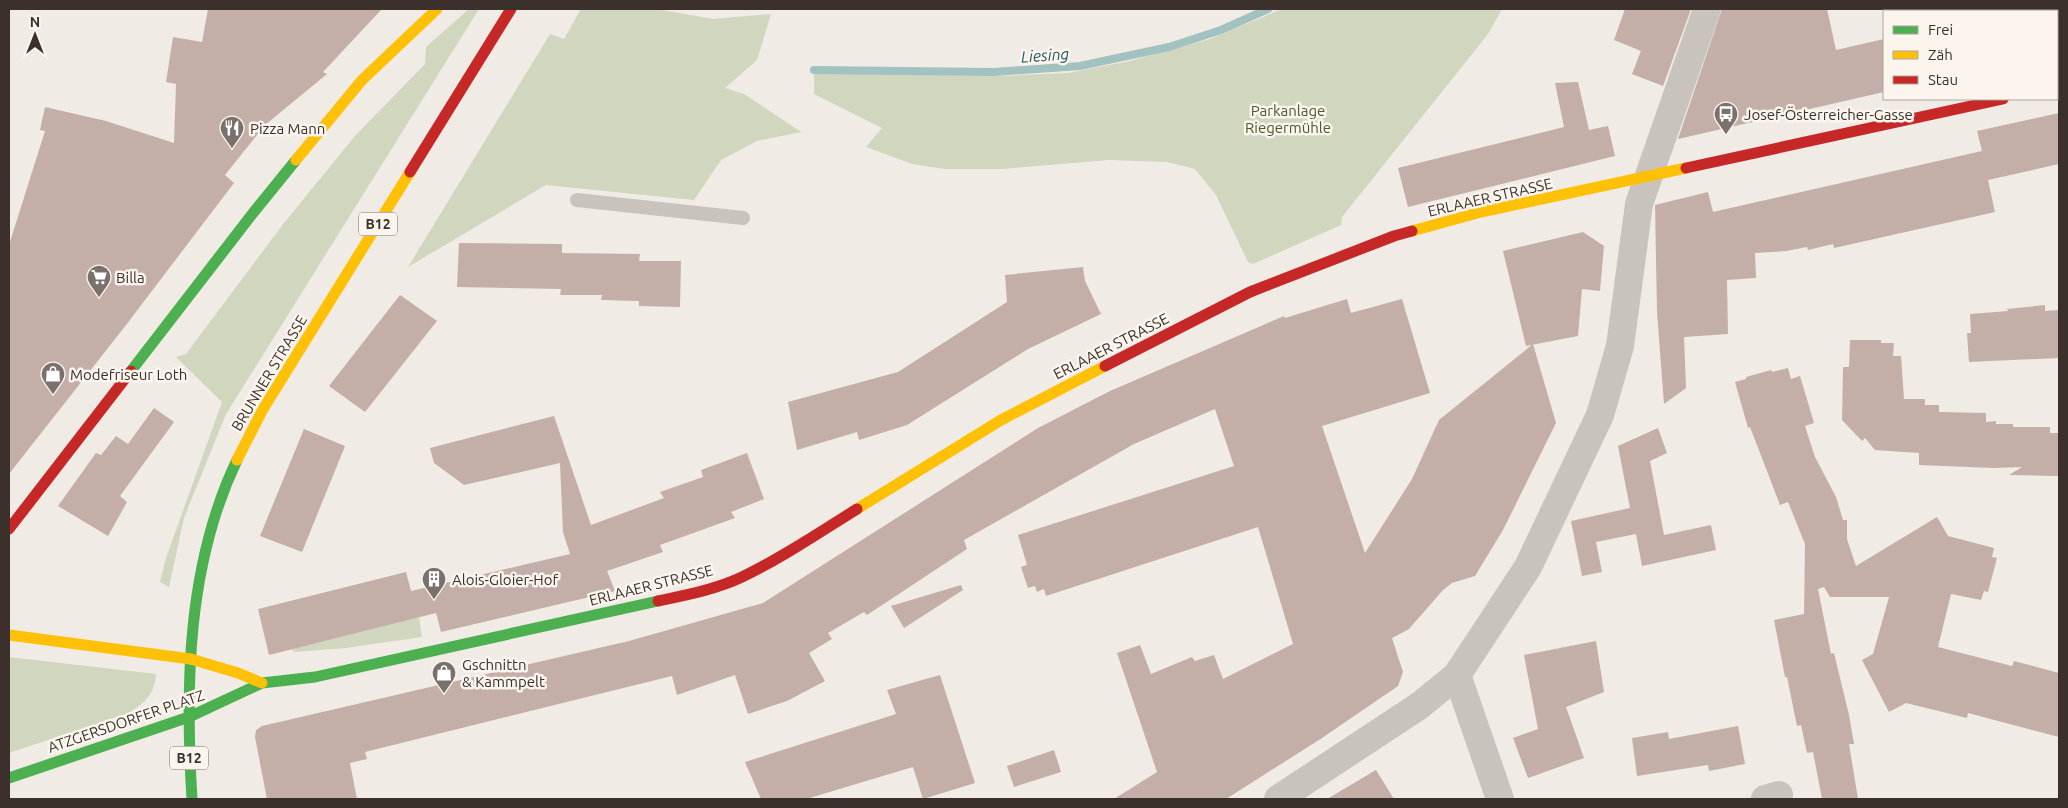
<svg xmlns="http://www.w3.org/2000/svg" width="2068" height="808" font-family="Ubuntu,sans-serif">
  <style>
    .green { fill: #d1d6bf }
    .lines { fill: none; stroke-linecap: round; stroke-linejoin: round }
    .stream { stroke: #a1c2c1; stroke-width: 8 }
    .building { fill: #c3afa7 }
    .lane { stroke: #c9c3be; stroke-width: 14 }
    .street { stroke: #c9c3be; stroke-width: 28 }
    .fast { stroke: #4caf50; stroke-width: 11 }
    .slow { stroke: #ffc107; stroke-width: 11 }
    .jam { stroke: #c62828; stroke-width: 11 }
    .labels { text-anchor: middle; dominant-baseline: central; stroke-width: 5; stroke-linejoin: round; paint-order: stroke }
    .shield { fill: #fbf5ee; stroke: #756b66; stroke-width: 1 }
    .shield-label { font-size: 14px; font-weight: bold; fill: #3b302b }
    .park-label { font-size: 15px; fill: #4a5a2e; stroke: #fbf5ee }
    .poi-label { font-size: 15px; fill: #3b302b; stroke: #fbf5ee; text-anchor: start }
    .street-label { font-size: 15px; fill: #3b302b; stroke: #fbf5ee }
    .water-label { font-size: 16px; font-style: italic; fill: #1f5a5e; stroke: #fbf5ee }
  </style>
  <rect width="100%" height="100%" fill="#f0ebe5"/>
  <g class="green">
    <polygon points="469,9 479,9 226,414 184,518 169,587 160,582 166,558 222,402 176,357 186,354 284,223 355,136 425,64 426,47"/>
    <polygon points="581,9 657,9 713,19 771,14 757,60 725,88 744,94 801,132 757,141 721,160 694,200 546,185 408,267 550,34 564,39"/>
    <polygon points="1282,9 1502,9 1488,34 1342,217 1341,225 1253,264 1248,262 1216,195 1195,169 1167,162 1109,160 1002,169 944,169 912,164 866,147 882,128 814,94 814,73 998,76 1068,73 1130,61 1210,39"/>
    <polygon points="419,617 422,637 346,648 294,652 292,649"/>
    <path d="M 9,657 L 156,674 C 154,695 146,701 129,713 L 9,753 Z"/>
  </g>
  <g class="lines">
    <polyline class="stream" points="814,70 994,72 1080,66 1169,47 1221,30 1268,9"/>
  </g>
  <g class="building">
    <polygon points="208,9 382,9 323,72 327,74 265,125 225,175 234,183 126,325 9,474 9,245 45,131 40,130 45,107 106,121 174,143 176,84 166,82 173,37 202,42"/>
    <polygon points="1625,9 1691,9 1663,86 1632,74 1641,51 1614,40"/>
    <polygon points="1722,9 1827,9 1836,50 1884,39 1884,92 1678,139"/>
    <polygon points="1578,82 1589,130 1608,126 1615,156 1408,207 1398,168 1564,127 1555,83"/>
    <polygon points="2059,113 2059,164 1988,180 1995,212 1834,248 1833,244 1808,250 1807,247 1786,251 1755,253 1756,278 1727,280 1728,334 1684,337 1686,388 1664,404 1657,312 1655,205 1708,192 1713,212 1982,151 1977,131"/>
    <polygon points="1583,232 1604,246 1600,291 1582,289 1578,336 1526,346 1503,251"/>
    <polygon points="459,243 562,244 562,253 640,254 639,261 681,261 680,307 639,306 639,301 601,300 602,295 560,295 561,289 457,287"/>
    <polygon points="1083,267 1085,281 1101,314 1028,349 907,425 859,440 857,432 797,450 788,402 898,372 1007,302 1005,275"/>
    <polygon points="400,295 437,321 365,412 329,386"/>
    <polygon points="1347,299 1351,313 1402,299 1430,393 1322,426 1365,553 1412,479 1439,420 1533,344 1556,423 1503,530 1475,576 1452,583 1443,590 1409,629 1392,638 1403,672 1398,686 1322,738 1226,799 1114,799 1157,772 1117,653 1140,645 1151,674 1192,657 1195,661 1214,655 1223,679 1293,644 1258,527 1046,596 1044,589 1037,592 1035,586 1028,588 1021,567 1027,565 1018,535 1234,466 1215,409 1134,444 964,540 967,549 867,615 864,612 828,633 832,639 809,653 825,681 787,701 748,714 735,675 677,695 672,676 365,752 367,759 350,763 357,799 267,799 255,737 256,730 262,726 629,641 763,603 1038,428 1110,391 1284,316 1285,318"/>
    <polygon points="2045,305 2045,311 2058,310 2059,358 1969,362 1967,333 1971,333 1970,314 2008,311 2007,309"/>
    <polygon points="1850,340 1881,340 1881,343 1894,343 1893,356 1901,356 1904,399 1925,399 1925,405 1939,405 1939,412 1986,413 1986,422 1996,421 1996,424 2013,424 2013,427 2050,427 2050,433 2059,433 2059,476 2009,475 2022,467 1994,468 1919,465 1919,453 1875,450 1865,438 1862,441 1842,420 1843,367 1849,367"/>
    <polygon points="1788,368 1791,379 1800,376 1814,423 1805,426 1815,457 1836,497 1843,520 1847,520 1847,539 1856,566 1937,517 1948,536 1994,548 1992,557 1997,558 1988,592 1984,591 1981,600 1951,594 1938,647 2012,666 2014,661 2059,673 2059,737 1968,713 1967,718 1906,703 1889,712 1862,660 1873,654 1889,597 1830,597 1824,587 1818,589 1831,654 1834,653 1849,715 1854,744 1849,744 1858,799 1822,799 1813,752 1807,753 1801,725 1797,726 1787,677 1785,677 1774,620 1804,614 1805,544 1788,502 1780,505 1750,427 1748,428 1735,382 1746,379 1746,377 1771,370 1772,372"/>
    <polygon points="154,408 174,422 120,496 127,502 108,536 58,506 96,453 101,455 116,436 128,444"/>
    <polygon points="554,416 591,525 664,498 660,492 703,477 701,470 747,453 764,499 731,512 735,518 660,545 663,552 607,571 615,591 441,632 436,613 269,655 258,609 406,572 411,591 570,554 563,532 560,463 464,485 434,463 430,448"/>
    <polygon points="1658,428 1667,453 1650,461 1664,535 1711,525 1716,550 1642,566 1636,534 1596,542 1602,572 1582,576 1571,521 1630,508 1618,446"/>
    <polygon points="304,429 345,446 302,552 260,536"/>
    <polygon points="961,585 963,590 904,628 891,606"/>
    <polygon points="1596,641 1604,692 1566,707 1584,758 1528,778 1513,738 1538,729 1524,655"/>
    <polygon points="940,675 975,783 923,799 913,767 806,799 761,799 745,762 896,714 887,690"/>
    <polygon points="1738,726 1745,764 1709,771 1708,765 1637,776 1632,738 1668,732 1669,739"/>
    <polygon points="1054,750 1061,772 1014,787 1007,766"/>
    <polygon points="1376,770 1394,799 1327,799"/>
  </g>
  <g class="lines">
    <polyline class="lane" points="577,200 743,218"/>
    <g class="street">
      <polyline points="1457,675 1500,799"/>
      <polyline points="1278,799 1419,706 1457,675 1528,567 1600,415 1620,346 1639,204 1707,9"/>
      <polyline points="1765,799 1779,795"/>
    </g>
    <g class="fast">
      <polyline points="131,371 253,213 296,160"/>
      <polyline points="189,717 262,683 315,677 658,601"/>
      <polyline points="9,778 189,717"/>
      <path d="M 192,799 C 185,686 187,564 237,460"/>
    </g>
    <g class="slow">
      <polyline points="2057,87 2059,86"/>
      <polyline points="296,160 362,80 437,9"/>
      <polyline points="1412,231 1481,212 1686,168"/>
      <polyline points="237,460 263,409 410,172"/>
      <polyline points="857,509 1001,420 1105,366"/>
      <polyline points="9,635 191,659"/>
      <polyline points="191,659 238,673 262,683"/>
    </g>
    <g class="jam">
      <polyline points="1686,168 2003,99"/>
      <polyline points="410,172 511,9"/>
      <polyline points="1105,366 1250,292 1394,236 1412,231"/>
      <polyline points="9,529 131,371"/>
      <path d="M 658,601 C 686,595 717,589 742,577 C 782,558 820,532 857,509"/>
    </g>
  </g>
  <defs>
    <symbol id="bus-pin" viewBox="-11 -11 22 30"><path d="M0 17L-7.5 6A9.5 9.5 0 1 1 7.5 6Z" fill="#7a716c" stroke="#fbf5ee"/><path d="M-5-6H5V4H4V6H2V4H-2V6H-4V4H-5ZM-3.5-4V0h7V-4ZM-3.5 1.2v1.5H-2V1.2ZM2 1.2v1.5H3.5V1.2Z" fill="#fff"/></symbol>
    <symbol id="restaurant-pin" viewBox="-11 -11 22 30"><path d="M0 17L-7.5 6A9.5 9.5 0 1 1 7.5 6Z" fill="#7a716c" stroke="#fbf5ee"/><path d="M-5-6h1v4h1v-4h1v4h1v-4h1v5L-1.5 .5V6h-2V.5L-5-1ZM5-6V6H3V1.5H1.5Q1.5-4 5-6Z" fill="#fff"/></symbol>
    <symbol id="supermarket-pin" viewBox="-11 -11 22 30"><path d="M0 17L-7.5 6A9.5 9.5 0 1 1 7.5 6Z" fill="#7a716c" stroke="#fbf5ee"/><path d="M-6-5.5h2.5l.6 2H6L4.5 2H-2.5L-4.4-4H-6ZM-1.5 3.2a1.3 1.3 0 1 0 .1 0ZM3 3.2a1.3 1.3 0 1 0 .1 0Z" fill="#fff"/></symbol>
    <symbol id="shop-pin" viewBox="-11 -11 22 30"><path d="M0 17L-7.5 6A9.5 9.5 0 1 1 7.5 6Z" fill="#7a716c" stroke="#fbf5ee"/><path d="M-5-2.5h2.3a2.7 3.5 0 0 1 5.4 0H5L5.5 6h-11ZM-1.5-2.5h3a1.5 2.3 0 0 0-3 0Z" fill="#fff"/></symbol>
    <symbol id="building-pin" viewBox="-11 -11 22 30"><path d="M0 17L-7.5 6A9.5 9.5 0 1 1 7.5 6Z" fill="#7a716c" stroke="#fbf5ee"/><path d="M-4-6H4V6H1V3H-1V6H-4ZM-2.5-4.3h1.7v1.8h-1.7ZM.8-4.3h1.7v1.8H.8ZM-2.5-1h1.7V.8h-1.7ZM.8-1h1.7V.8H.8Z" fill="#fff"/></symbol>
  </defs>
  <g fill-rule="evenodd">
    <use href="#bus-pin" x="1712" y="100" width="28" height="38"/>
    <use href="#restaurant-pin" x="218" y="114" width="28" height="38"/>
    <use href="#supermarket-pin" x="85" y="263" width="28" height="38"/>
    <use href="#shop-pin" x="39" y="360" width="28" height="38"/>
    <use href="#building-pin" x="420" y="565" width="28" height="38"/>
    <use href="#shop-pin" x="430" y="659" width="28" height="38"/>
  </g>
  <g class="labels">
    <g class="shield">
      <rect x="359" y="212.5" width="38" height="23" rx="4"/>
      <rect x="170" y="746.5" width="38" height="23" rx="4"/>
    </g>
    <g class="shield-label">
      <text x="378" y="224">B12</text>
      <text x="189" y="758">B12</text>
    </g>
    <g class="park-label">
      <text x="1288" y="110">Parkanlage<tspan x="1288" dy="17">Riegermühle</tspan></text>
    </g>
    <g class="poi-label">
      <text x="1744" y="114">Josef-Österreicher-Gasse</text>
      <text x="250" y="128">Pizza Mann</text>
      <text x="116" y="277">Billa</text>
      <text x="70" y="374">Modefriseur Loth</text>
      <text x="452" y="579">Alois-Gloier-Hof</text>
      <text x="462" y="664">Gschnittn<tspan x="462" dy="17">&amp; Kammpelt</tspan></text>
    </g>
    <g class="street-label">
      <text transform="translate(1490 197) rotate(-13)">ERLAAER STRASSE</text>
      <text transform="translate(1111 346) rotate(-27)">ERLAAER STRASSE</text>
      <text transform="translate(269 373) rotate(-59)">BRUNNER STRASSE</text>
      <text transform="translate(651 585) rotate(-14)">ERLAAER STRASSE</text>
      <text transform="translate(126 721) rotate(-19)">ATZGERSDORFER PLATZ</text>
    </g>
    <g class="water-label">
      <text transform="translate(1045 55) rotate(-4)">Liesing</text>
    </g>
  </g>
  <rect width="2068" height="808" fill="none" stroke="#3b302b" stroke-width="20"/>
  <rect x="1883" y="10" width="175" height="90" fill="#fbf5ee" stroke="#aea6a0"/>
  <rect x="1893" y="26" width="25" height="8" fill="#4caf50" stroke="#aea6a0"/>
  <text x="1928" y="35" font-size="15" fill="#3b302b">Frei</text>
  <rect x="1893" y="51" width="25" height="8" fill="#ffc107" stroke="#aea6a0"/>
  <text x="1928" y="60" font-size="15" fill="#3b302b">Zäh</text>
  <rect x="1893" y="76" width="25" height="8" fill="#c62828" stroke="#aea6a0"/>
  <text x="1928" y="85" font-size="15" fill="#3b302b">Stau</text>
  <g transform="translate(35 35)" stroke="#fbf5ee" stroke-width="4" paint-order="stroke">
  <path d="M0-4L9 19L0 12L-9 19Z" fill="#3b302b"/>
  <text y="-8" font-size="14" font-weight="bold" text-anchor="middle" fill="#3b302b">N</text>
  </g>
</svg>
